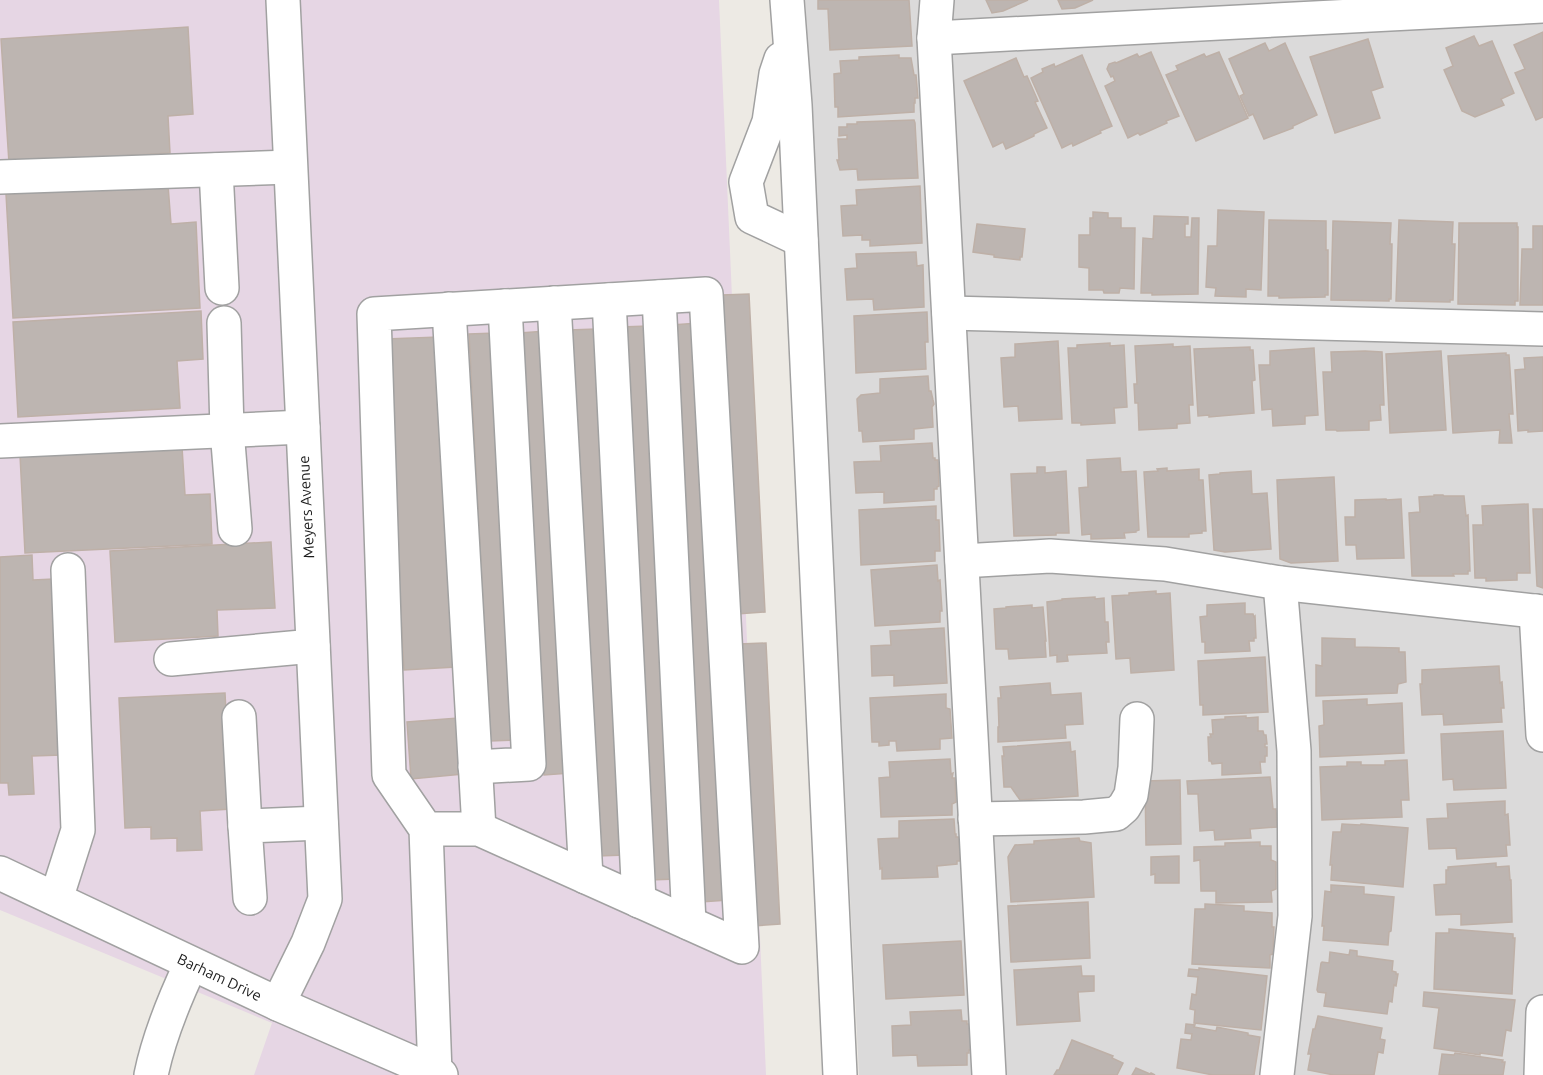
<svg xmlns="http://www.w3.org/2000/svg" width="1543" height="1075" font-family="Ubuntu,sans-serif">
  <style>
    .residential { fill: #dbdada }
    .industrial { fill: #e6d6e4 }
    .building { fill: #bdb5b1; stroke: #beb0a7; stroke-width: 1.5 }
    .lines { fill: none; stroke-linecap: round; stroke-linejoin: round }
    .minor-casing { stroke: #a1a1a1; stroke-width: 36 }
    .minor { stroke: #fff; stroke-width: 33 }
    .labels { text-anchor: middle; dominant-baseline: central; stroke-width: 6; stroke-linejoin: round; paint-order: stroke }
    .street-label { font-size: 15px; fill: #1d1d1d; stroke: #fff }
  </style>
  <rect width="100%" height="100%" fill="#edeae4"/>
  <polygon class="residential" points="805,0 1543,0 1543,1075 859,1075"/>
  <polygon class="industrial" points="0,0 719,0 766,1075 254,1075 272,1023 0,910"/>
  <g class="building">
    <polygon points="818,0 909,0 912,46 830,50 828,9 818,9"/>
    <polygon points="986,0 1028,0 1003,11 992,13"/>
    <polygon points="1058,0 1093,0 1075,8 1062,9"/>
    <polygon points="188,27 193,114 168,116 170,153 9,163 1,39"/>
    <polygon points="1543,32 1543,117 1536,120 1515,73 1525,69 1514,45"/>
    <polygon points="1474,36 1479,46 1492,41 1514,93 1501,99 1504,105 1475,117 1462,111 1444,70 1453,66 1446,48"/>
    <polygon points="1368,39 1383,87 1371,91 1380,118 1335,133 1310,57"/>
    <polygon points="1265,43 1269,51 1285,43 1317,115 1293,126 1293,128 1264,139 1253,114 1249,116 1240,96 1244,94 1229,59"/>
    <polygon points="1151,52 1179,116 1166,121 1167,123 1140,135 1138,133 1128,138 1105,86 1115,81 1113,76 1111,77 1107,69 1109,64 1115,62 1116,63 1137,54 1139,57"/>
    <polygon points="1219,52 1248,118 1196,141 1166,75 1178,70 1176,66 1204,54 1206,57"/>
    <polygon points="899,55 899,58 911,58 914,75 916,75 918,98 915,98 915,103 914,103 914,112 838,117 838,107 835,107 834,74 841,73 840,61 859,60 859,57"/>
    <polygon points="1082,55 1112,126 1100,131 1101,133 1073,146 1072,143 1062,148 1031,78 1043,72 1042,69 1054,64 1055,67"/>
    <polygon points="1016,58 1024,77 1027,76 1038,101 1035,102 1047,128 1034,134 1034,136 1006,149 1003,142 993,147 964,81"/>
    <polygon points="914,120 915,123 918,178 858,180 857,169 840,170 837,160 839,160 838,139 847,139 847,135 839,136 839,127 847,127 847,124 857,124 857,122"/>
    <polygon points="168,185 171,224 196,222 200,308 13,318 6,194"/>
    <polygon points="920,186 922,243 870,246 870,240 862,240 862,235 843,236 841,206 857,205 856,190"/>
    <polygon points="1218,210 1264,212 1261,290 1246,289 1246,297 1215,296 1216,288 1206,287 1208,246 1217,246"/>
    <polygon points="1093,212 1108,213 1108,218 1121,218 1121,228 1135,228 1134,289 1120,288 1119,293 1104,293 1103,290 1089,290 1089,268 1079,267 1079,235 1090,235 1090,218 1093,218"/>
    <polygon points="1154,216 1188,217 1188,224 1185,224 1185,237 1191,237 1192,218 1199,218 1198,294 1152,295 1152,293 1141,293 1143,238 1153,239"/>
    <polygon points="1269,220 1326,221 1326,250 1328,250 1328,295 1325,295 1325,297 1279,298 1279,296 1268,296"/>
    <polygon points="1399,220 1453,222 1452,244 1455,244 1453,300 1450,300 1450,302 1396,301"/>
    <polygon points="1333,221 1391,223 1390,244 1392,244 1391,299 1389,299 1389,301 1331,300"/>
    <polygon points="1459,223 1517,223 1517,227 1518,227 1518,301 1515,301 1515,305 1458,304"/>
    <polygon points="977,224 1025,229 1022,257 1020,257 1020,260 994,257 994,255 973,252"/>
    <polygon points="1533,226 1543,226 1543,305 1520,305 1522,249 1533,249"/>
    <polygon points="916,252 917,266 923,265 924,307 874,310 873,299 847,300 845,269 857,268 856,254"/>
    <polygon points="749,294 765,612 737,614 722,295"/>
    <polygon points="201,311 203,359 177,361 180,408 18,417 13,322"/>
    <polygon points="927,312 928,342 925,342 926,369 856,373 854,316"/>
    <polygon points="698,323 728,900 701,902 672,325"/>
    <polygon points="648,326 676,879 650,880 621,327"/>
    <polygon points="596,329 625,855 598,856 569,330"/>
    <polygon points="546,331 570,773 544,775 520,333"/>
    <polygon points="496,333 518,740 490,741 469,334"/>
    <polygon points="439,337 456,667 404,670 386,339"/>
    <polygon points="1058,341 1062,419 1019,421 1018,406 1004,407 1001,358 1015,357 1015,344"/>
    <polygon points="1110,343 1110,346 1124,345 1127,407 1114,408 1115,423 1081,425 1081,423 1072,423 1068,348 1077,348 1077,345"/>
    <polygon points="1173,344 1173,347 1190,346 1193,405 1189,405 1190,423 1177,424 1177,428 1139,430 1138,403 1135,403 1134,384 1137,384 1135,346"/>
    <polygon points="1250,347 1250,350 1253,350 1255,380 1252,381 1254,413 1209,417 1209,415 1198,416 1194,349"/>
    <polygon points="1314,348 1318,415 1305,416 1305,424 1273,426 1272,409 1262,410 1259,365 1270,365 1270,351"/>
    <polygon points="1365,351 1382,352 1384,405 1380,405 1381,420 1369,421 1369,430 1337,431 1336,430 1326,430 1323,372 1332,372 1331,352"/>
    <polygon points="1441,351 1446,430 1390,433 1386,354"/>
    <polygon points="1506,353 1506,355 1509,355 1513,414 1509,414 1512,443 1499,443 1500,430 1453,433 1448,356"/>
    <polygon points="1543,357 1543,431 1528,432 1528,430 1518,431 1515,370 1525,369 1524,358"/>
    <polygon points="928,376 929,391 931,391 933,400 934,404 932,407 933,427 914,429 914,439 863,442 862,431 859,431 857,399 861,395 880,393 880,379"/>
    <polygon points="932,443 933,458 935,458 935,460 938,460 939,486 937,487 937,489 934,489 934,500 884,503 884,492 856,493 854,462 881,461 880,446"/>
    <polygon points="182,447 185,495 210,494 212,544 25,553 20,455"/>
    <polygon points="1120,458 1121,472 1136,471 1139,530 1136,531 1136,532 1124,533 1125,538 1091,539 1091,534 1082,535 1079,488 1088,487 1087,460"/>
    <polygon points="1037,467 1045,467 1045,473 1066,471 1069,533 1056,533 1056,535 1014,536 1011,474 1037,473"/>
    <polygon points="1167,468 1167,471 1199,469 1199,480 1203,480 1206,531 1202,531 1202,533 1189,534 1189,537 1148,537 1144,472 1158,471 1157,469"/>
    <polygon points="1251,471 1252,494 1267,493 1271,549 1225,552 1214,550 1209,475 1220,474 1220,473"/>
    <polygon points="1334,477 1338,561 1291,563 1280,559 1277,480"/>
    <polygon points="1434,495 1443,495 1444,496 1464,496 1466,516 1468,515 1470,571 1468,571 1468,574 1453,574 1454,576 1412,576 1409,513 1420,512 1419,497 1434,496"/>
    <polygon points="1386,499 1386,500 1401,499 1404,558 1357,559 1356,545 1346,545 1345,517 1355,517 1355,500"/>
    <polygon points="1528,504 1530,573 1517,573 1517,580 1486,581 1486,578 1475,578 1473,525 1483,525 1482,506"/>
    <polygon points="936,506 936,520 939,520 940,551 935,551 935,561 861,565 859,510"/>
    <polygon points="1533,509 1543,509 1543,588 1537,586"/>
    <polygon points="271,542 275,608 217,610 218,636 115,642 110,551"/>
    <polygon points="32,555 33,580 53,579 62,755 32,756 34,794 9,795 8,783 0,783 0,557"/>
    <polygon points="937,565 938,581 940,580 942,611 940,611 940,622 875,626 871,570"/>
    <polygon points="1156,591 1156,594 1170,593 1174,670 1131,673 1130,658 1116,659 1112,596 1129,595 1129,593"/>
    <polygon points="1095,597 1095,599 1104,598 1105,622 1108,622 1109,642 1106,642 1107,653 1067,655 1068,661 1057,662 1057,655 1050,656 1047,602 1062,600 1062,599"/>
    <polygon points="1245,603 1245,614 1253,614 1254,617 1255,616 1256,638 1254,638 1254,641 1249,641 1250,651 1205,653 1205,642 1202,642 1200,617 1207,616 1207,605"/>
    <polygon points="1032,605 1032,608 1043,607 1046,641 1045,641 1046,657 1009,659 1008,649 996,649 994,609 1006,608 1006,607"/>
    <polygon points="944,628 947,683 894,686 894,675 872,676 871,646 891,645 890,631"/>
    <polygon points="1322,638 1355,639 1355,647 1399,648 1399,652 1405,652 1406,682 1398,684 1397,693 1316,696 1316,665 1322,666"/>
    <polygon points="766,643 780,924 753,926 739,644"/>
    <polygon points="1265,657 1268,712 1203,715 1203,705 1200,705 1198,661"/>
    <polygon points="1499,666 1500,683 1502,682 1504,708 1501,708 1502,722 1444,725 1443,714 1422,715 1420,684 1422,684 1422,670"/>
    <polygon points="1050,683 1051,695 1081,693 1083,724 1065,725 1066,738 998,742 998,727 999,727 998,698 1001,698 1000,687"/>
    <polygon points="225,693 231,809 200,811 202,850 177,851 177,838 151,839 151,827 125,828 119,698"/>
    <polygon points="946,694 946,708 950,709 952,738 940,739 940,749 897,751 896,741 889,741 889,745 879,746 879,742 872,742 870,698"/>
    <polygon points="1367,699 1367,705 1402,703 1404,753 1320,757 1319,726 1324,725 1323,701"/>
    <polygon points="1246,716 1246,718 1258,717 1258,731 1263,731 1264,735 1266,735 1267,744 1265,744 1265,747 1267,747 1267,756 1265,756 1265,762 1260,762 1261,773 1222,775 1222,763 1212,764 1211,761 1209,761 1208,737 1211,737 1210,734 1213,734 1212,720 1225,719 1225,717"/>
    <polygon points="458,718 463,774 411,779 407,722"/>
    <polygon points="1503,731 1506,788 1454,790 1453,779 1443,780 1441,734"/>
    <polygon points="1070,742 1071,752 1075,751 1078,796 1020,800 1011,787 1004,787 1002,756 1004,756 1003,747"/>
    <polygon points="950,759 951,774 953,773 952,778 955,778 956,802 952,804 952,815 881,817 879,778 890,777 889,762"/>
    <polygon points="1407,760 1409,800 1401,800 1402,817 1322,820 1320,767 1347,766 1347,762 1361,762 1361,765 1385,765 1385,761"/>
    <polygon points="1270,777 1273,809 1276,809 1277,827 1250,829 1251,838 1215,840 1214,830 1200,831 1198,794 1188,794 1187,781"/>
    <polygon points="1180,780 1181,844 1146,845 1145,781"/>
    <polygon points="1505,801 1505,815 1508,814 1510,845 1506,845 1507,856 1457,859 1456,848 1429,849 1427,819 1448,818 1447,804"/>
    <polygon points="954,819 955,834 956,834 956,837 959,837 960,861 957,861 957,864 937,866 938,877 882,879 882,868 880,869 878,839 899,838 899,821"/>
    <polygon points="1342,824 1360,825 1361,824 1408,828 1403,887 1331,880 1332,865 1330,865 1333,832 1341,832"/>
    <polygon points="1079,838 1080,841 1091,843 1094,897 1011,902 1008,857 1015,845 1034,844 1034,841"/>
    <polygon points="1260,842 1260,846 1271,846 1271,860 1276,862 1276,889 1271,891 1272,902 1216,903 1216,891 1201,891 1200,860 1194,861 1194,847 1225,846 1225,843"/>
    <polygon points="1179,856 1179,883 1155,883 1155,874 1151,875 1151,857"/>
    <polygon points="1496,863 1496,867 1509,866 1510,880 1511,880 1512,922 1461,925 1461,914 1436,915 1434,885 1446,884 1446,870 1448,870 1448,867"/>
    <polygon points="1331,885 1364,887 1364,894 1394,897 1391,931 1389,932 1388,945 1323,940 1324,926 1322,926 1325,891 1331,892"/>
    <polygon points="1088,902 1090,958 1011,962 1008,906"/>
    <polygon points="1205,904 1244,906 1244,911 1272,913 1272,927 1274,927 1273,954 1270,955 1270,968 1192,964 1195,909 1205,909"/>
    <polygon points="1449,929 1513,934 1513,938 1515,938 1512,994 1434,989 1436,933 1449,933"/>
    <polygon points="961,941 964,995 886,999 883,945"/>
    <polygon points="1350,950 1357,951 1357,956 1393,961 1392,971 1396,972 1396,974 1398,974 1396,986 1394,985 1392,1002 1389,1001 1387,1014 1324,1006 1326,993 1318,992 1317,990 1321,963 1322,962 1329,963 1330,952 1349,955"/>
    <polygon points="1081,966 1082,976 1094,976 1094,991 1078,992 1080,1021 1017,1025 1014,970"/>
    <polygon points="1199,968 1267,976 1261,1030 1194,1023 1195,1010 1190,1009 1192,994 1196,995 1198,977 1188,976 1189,969 1199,970"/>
    <polygon points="1424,992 1515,1000 1511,1031 1506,1030 1502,1056 1480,1053 1480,1055 1434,1048 1439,1008 1423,1006"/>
    <polygon points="961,1010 962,1021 967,1021 967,1024 971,1024 972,1050 969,1050 969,1053 967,1053 967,1065 918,1066 917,1055 893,1056 892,1026 911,1025 910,1012"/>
    <polygon points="1318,1016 1382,1028 1380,1039 1385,1040 1383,1053 1378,1052 1374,1075 1334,1075 1308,1070 1311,1054 1308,1054 1313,1029 1315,1029"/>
    <polygon points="1186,1024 1195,1025 1194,1027 1216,1031 1217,1027 1248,1033 1248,1035 1260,1037 1254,1075 1213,1075 1177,1068 1181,1039 1191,1040 1192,1034 1185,1033"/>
    <polygon points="1072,1040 1113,1056 1112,1058 1123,1063 1117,1075 1054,1075 1057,1070 1059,1070"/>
    <polygon points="1455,1053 1503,1060 1502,1062 1505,1062 1503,1075 1439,1075 1442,1054 1454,1055"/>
    <polygon points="1136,1068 1150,1074 1151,1073 1155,1075 1132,1075"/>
  </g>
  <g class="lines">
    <defs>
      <g id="minor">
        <polyline points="787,0 795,105 840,1075"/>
        <polyline points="937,0 934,38 989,1075"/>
        <polyline points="934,38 1543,6"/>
        <polyline points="781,59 776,74 769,122 746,182 752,217 801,240"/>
        <polyline points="216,170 222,288"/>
        <polyline points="0,177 290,167"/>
        <polyline points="659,297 689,923"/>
        <polyline points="609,300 639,901"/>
        <polyline points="554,303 586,877"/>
        <polyline points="449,309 479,829"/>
        <polyline points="949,313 1543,329"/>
        <polyline points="224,323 227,430 235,529"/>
        <polyline points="0,441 303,427"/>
        <polyline points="962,561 1050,556 1165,564 1280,583 1543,612"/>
        <polyline points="1536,611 1543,735"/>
        <polyline points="171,659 313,646"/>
        <polyline points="239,717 245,826"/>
        <polyline points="475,767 529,764 505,306"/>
        <polyline points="975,819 1084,817 1116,814 1124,807 1131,795 1135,768 1137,719"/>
        <polyline points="426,829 479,829 742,947 706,294 374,314 389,775 426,829 435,1073"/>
        <path id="s1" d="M 0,873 L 278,1004 L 441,1075"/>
        <polyline points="250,898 245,826 321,823"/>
        <polyline points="56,899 78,830 68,570"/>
        <polyline points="278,1004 308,943 325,899 283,0"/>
        <path d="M 151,1075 C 159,1036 174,1000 191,964"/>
        <polyline points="1277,1075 1295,916 1294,751 1280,583"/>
        <polyline points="1541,1075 1543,1012"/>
      </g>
    </defs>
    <use href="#minor" class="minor-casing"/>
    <use href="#minor" class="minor"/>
  </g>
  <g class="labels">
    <g class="street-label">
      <text transform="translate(306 507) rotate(-93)">Meyers Avenue</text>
      <text stroke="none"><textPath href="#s1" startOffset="243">Barham Drive</textPath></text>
    </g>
  </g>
</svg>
